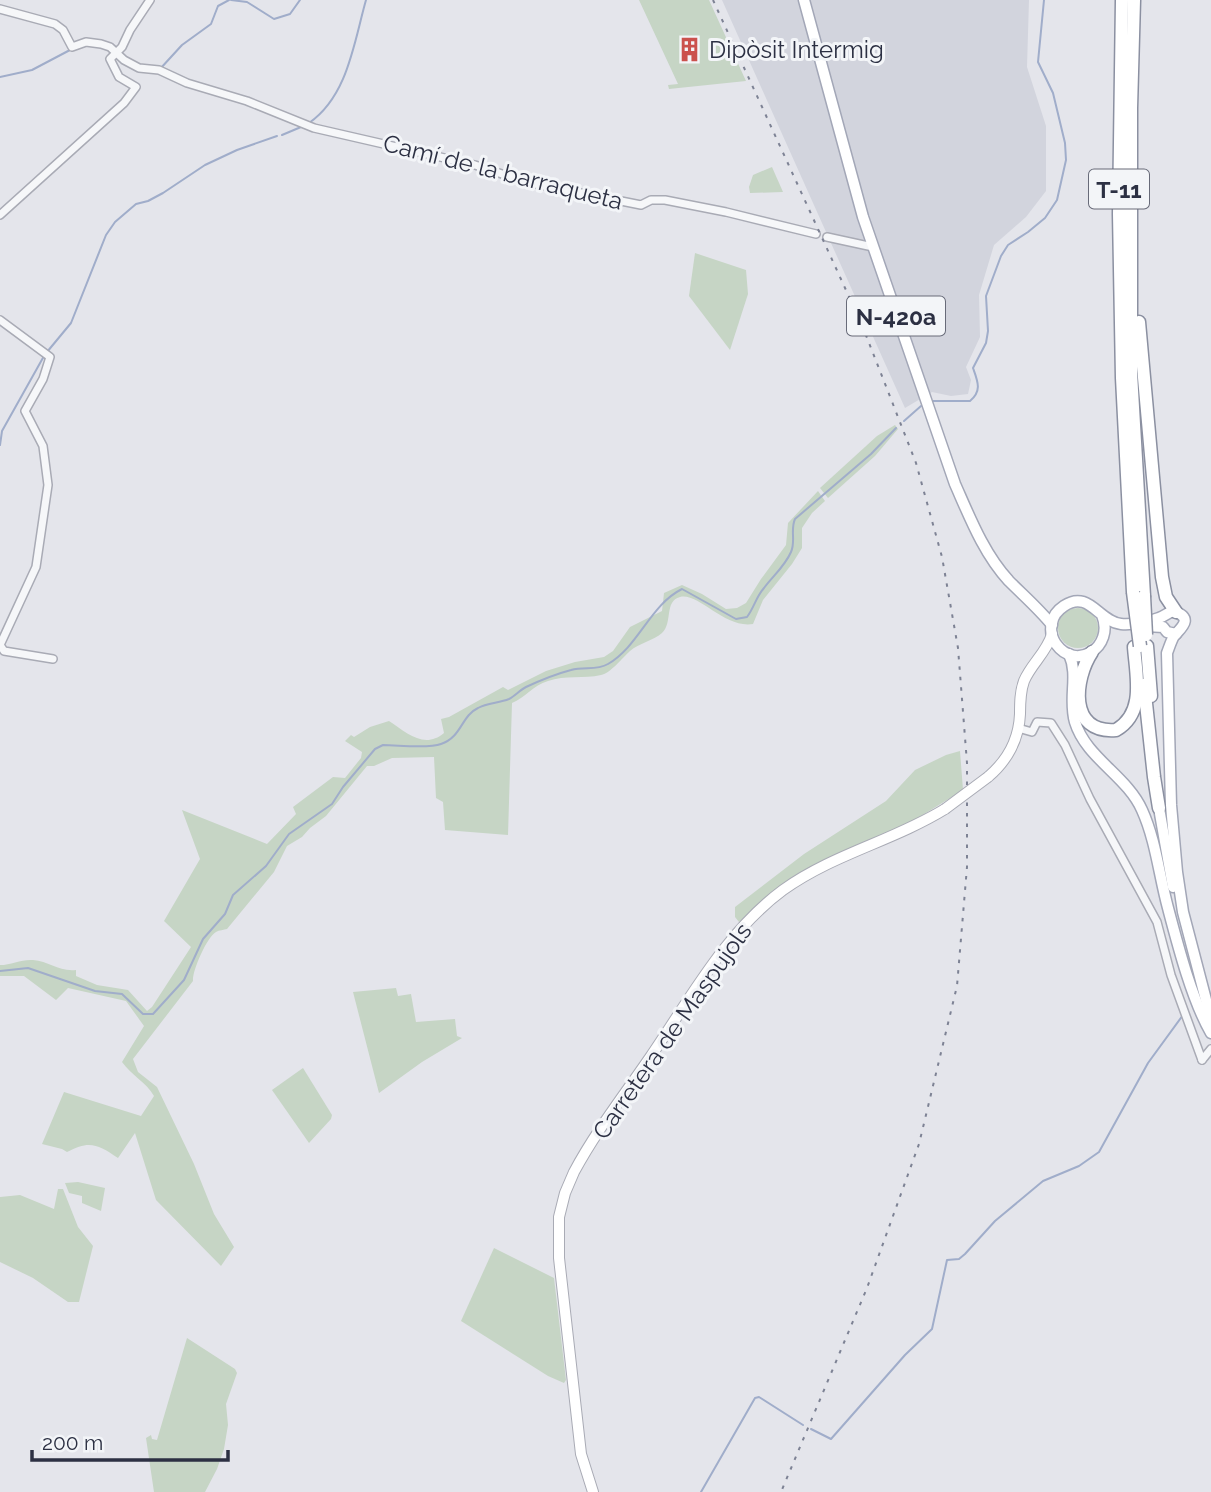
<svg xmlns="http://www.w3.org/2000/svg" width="1211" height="1492" font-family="Raleway,sans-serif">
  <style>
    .built { fill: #d2d4dd }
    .green { fill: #c6d5c5 }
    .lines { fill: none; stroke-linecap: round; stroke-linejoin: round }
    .stream { stroke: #a0adca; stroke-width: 2 }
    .street-casing { stroke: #a9abb5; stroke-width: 10 }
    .secondary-casing { stroke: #a9abb5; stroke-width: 12 }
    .primary-casing { stroke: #a3a7b7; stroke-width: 13 }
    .highway-casing { stroke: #8b90a1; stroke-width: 15 }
    .street { stroke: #f6f7f9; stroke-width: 7 }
    .secondary { stroke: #fff; stroke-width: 10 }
    .primary { stroke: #fff; stroke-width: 10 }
    .highway { stroke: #fff; stroke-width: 12 }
    .rail { stroke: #7d8294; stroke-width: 2; stroke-dasharray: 3.5 7; stroke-linecap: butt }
    .secondary-bridge-casing { stroke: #a9abb5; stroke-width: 12; stroke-linecap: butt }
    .highway-bridge-casing { stroke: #8b90a1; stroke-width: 15; stroke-linecap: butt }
    .secondary-bridge { stroke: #fff; stroke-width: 10 }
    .highway-bridge { stroke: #fff; stroke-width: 12 }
    .labels { text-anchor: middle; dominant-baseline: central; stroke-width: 6; stroke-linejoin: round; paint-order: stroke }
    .shield { fill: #f3f5f8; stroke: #686b79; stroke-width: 2 }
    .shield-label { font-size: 23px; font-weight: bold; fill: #2c3043 }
    .poi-label { font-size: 24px; fill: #2c3043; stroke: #f3f5f8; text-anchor: start }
    .street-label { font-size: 24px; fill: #2c3043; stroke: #f3f5f8 }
  </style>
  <rect width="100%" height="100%" fill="#e4e5eb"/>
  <polygon class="built" points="722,0 1029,0 1027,67 1046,126 1046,191 1026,217 994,245 979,295 980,337 966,367 971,380 968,394 951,396 932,392 905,408"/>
  <g class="green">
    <polygon points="639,0 709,0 746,81 669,89 668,85 678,84"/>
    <polygon points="772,167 783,192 750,193 749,187 753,175"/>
    <polygon points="695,253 746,270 748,294 730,350 689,296"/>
    <polygon points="895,425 898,429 875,456 828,498 820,488 877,436"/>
    <path d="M 818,491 L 825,501 L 812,513 L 802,528 L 802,548 L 792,564 L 763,600 L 753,624 C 725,629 698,592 680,597 C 664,601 673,623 662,633 C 653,641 639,643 630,651 C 622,658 611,673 601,675 C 584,679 565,675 548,681 C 533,685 525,698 512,703 L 508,835 L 445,830 L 443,802 L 436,798 L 434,757 L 392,758 L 374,766 L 367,766 L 326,816 L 310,828 L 302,837 L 287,846 L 274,872 L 227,929 C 224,930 219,930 216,932 C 207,937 192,971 193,981 L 133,1059 L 138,1072 L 157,1087 L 194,1164 L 214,1214 L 234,1247 L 221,1266 L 156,1200 L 135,1133 L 118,1158 C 98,1144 89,1140 67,1152 L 62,1149 L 42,1144 L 64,1092 L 141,1116 L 154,1096 C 146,1082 131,1075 122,1062 L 144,1026 L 126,1001 L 68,988 L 56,1000 L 24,976 L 0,976 L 0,965 C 11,965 22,959 33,960 C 49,961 59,972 76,970 L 76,976 L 97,985 L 128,990 L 147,1011 L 152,1007 L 191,947 L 164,921 L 200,859 L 182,810 L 267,844 L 296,814 L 293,807 L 333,777 L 345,778 L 361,758 L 362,752 L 345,741 L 351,735 L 354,737 L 370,727 L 389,721 C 406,732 424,750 444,733 L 441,719 L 449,717 L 503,687 L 508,690 L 546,671 L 575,662 L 604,657 L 613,651 L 630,627 L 662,611 L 664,593 L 682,585 L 702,594 L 726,609 L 737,608 L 746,603 L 761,579 L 786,545 L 788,523 Z"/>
    <circle cx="1078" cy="628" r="20"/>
    <polygon points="960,751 963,790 913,821 813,866 790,880 739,922 735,917 735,907 804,854 886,801 915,770 946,755"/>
    <polygon points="396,988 398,996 411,994 416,1022 455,1019 457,1036 462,1038 422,1062 379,1093 353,992"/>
    <polygon points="303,1068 332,1115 331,1119 309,1143 272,1090"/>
    <polygon points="78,1182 105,1188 101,1211 82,1203 82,1196 69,1193 65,1183"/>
    <polygon points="58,1189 63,1189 78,1227 93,1246 79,1302 68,1302 33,1278 0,1262 0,1197 20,1195 54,1209"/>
    <polygon points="494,1248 554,1278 566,1380 564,1383 548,1376 461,1321"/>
    <polygon points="187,1338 235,1369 237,1373 226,1404 228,1425 224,1449 217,1469 205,1492 154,1492 146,1438 151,1435 152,1439 157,1440"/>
  </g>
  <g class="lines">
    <g class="stream">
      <polyline points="231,0 247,2 274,19 290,14 300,0"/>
      <polyline points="160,69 182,45 211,24 218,6 229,0"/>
      <polyline points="0,77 32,70 70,50"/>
      <path d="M 309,123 C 348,96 354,42 366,0"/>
      <polyline points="282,135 301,127"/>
      <polyline points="47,352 71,323 106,235 115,222 136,204 148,201 163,193 205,165 237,150 277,136"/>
      <path d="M 933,401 L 970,401 C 982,391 978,382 973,368 L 986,343 L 988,331 L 986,296 L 1001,256 L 1008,245 L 1028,232 L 1045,218 L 1057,200 L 1066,160 L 1065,143 L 1053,93 L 1038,62 L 1044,0"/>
      <polyline points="904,421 921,406"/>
      <polyline points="0,445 2,431 44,356"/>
      <path d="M 0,971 L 28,968 L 95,991 L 122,994 L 143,1014 L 153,1014 L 184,980 L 203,939 L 225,914 L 233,895 L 266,866 L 289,834 L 332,804 L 343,787 L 375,749 L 383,745 C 398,745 428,749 441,744 C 462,737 461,716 478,708 C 487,703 499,703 509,699 C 515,696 520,690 526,687 C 541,680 556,674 571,670 C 584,666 596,671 608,664 C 639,646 650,605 682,589 L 736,619 L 747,617 C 754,608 756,597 764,588 C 773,576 785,566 791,552 C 796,541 790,530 795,519 L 871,454 L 896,428"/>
      <polyline points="811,1429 831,1439 905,1355 932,1329 947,1260 959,1259 965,1254 995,1221 1043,1181 1079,1166 1099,1152 1148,1063 1183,1015"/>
      <polyline points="701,1492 755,1398 759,1397 803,1425"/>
    </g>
    <defs>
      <g id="street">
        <polyline points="0,9 55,24 63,30 72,47 86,42 101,44 110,47 124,60 139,68 159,70 187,83 247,101 314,128 475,165 526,182 641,205 651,200 665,200 726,212 816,234"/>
        <polyline points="0,215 124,103 136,87 119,77 110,59 122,47 130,30 150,0"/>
        <polyline points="827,237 873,247"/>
        <polyline points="0,320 50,357 43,379 25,411 43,446 48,485 36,567 0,645 4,651 53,659"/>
        <polyline points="1018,728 1032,732 1037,722 1051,723 1065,745 1090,799 1157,922 1171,975 1202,1060"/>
        <polyline points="1202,1060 1211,1049"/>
      </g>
      <g id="secondary">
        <path d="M 988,777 C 1007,761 1019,739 1020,714 C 1020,703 1020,692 1024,681 C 1031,664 1047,652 1052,634"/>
        <path d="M 593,1492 L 581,1454 L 559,1258 L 559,1217 L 565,1193 L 574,1172 C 596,1131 625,1094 651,1056 C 690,999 726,932 783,890 C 833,854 893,841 945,809"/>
      </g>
      <g id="primary">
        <path d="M 804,0 L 863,217 L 955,484 C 970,518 984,554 1009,581 C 1024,596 1039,609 1052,625"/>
        <path d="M 1102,615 C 1115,647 1076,672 1056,644 C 1052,638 1050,630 1052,623 C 1053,616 1058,610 1064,606 C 1089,589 1099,622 1121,624 C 1132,625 1149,622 1159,618 C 1165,616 1167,613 1173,611 C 1194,618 1182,627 1174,636 C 1171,641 1169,648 1167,653 L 1171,805 L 1177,872 L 1183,912 L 1211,1019"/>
        <polyline points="1146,626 1163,627 1167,632 1176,634"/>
        <path d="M 1069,654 C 1079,676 1068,698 1075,722 C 1086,758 1127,776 1142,810 C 1156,841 1159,875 1168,908 C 1178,946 1192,1000 1211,1033"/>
        <polyline points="1159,808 1173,887"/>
      </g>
      <g id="highway">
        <polyline points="1122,0 1119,214 1122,378 1133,592"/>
        <polyline points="1134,0 1131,108 1131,373 1144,596"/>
        <polyline points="1139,322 1162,577 1166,597 1176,612"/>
        <polyline points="1147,646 1151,696"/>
        <path d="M 1092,652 C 1074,679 1068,734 1116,730 C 1146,713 1136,675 1134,647"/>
        <polyline points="1144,685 1154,777 1159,808"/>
      </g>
    </defs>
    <use href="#street" class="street-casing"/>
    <use href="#secondary" class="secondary-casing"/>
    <use href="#primary" class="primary-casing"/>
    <use href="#highway" class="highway-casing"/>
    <use href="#street" class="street"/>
    <use href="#secondary" class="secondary"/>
    <use href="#primary" class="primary"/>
    <use href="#highway" class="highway"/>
    <polyline class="rail" points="713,0 862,325 916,463 942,557 958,648 967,763 967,867 957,986 919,1144 867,1288 781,1492"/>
    <defs>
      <polyline id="secondary-bridge" points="945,809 988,777"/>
      <g id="highway-bridge">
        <polyline points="1133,592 1140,646"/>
        <polyline points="1144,596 1146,635"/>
      </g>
    </defs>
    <use href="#secondary-bridge" class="secondary-bridge-casing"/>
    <use href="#highway-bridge" class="highway-bridge-casing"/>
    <use href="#secondary-bridge" class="secondary-bridge"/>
    <use href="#highway-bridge" class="highway-bridge"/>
  </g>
  <defs>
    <symbol id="building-bare" viewBox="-9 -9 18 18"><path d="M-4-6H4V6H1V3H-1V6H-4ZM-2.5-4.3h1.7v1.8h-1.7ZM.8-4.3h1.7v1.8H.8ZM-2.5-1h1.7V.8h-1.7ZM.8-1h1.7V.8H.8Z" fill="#cb514d" stroke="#f3f5f8" stroke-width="2.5" paint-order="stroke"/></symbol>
  </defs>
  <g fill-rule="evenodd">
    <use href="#building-bare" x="672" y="32" width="35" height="35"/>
  </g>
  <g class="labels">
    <g class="shield">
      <rect x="1089" y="169.5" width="60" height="39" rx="5"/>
      <rect x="847" y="296.5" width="98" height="39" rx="5"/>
    </g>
    <g class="shield-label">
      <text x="1119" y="189">T-11</text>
      <text x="896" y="316">N-420a</text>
    </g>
    <g class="poi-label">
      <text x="709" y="49">Dipòsit Intermig</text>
    </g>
    <g class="street-label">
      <text transform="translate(503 172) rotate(14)">Camí de la barraqueta</text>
      <text transform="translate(672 1031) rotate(-55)">Carretera de Maspujols</text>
    </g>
  </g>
  <path d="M32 1450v10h196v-10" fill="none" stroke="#2c3043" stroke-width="3.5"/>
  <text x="42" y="1450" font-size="21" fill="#2c3043" stroke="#f3f5f8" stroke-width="5" paint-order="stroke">200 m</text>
</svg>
